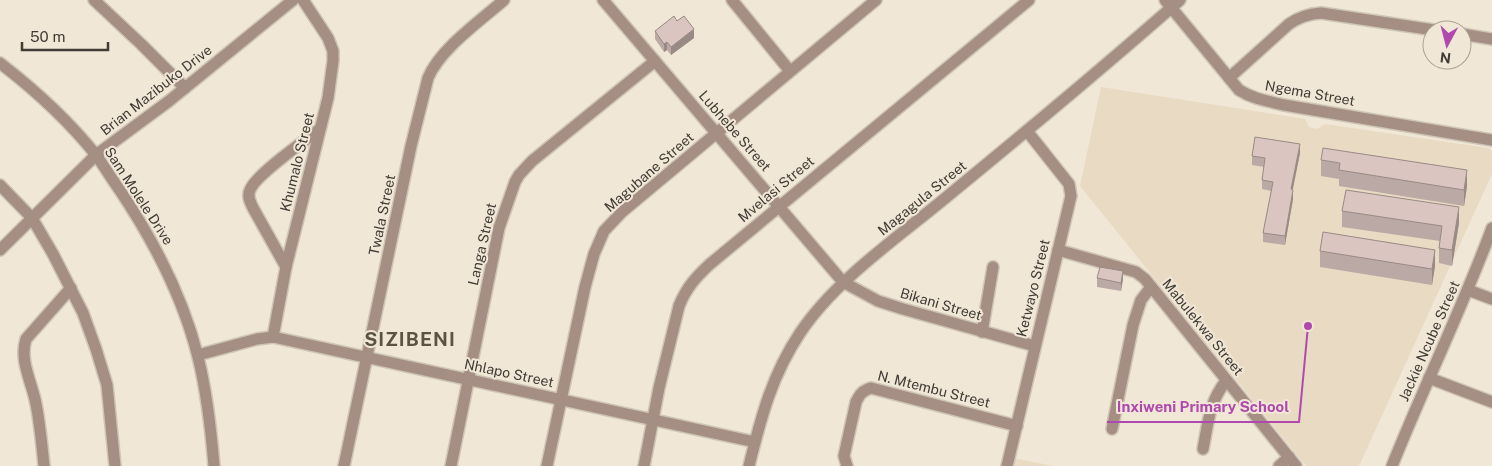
<svg xmlns="http://www.w3.org/2000/svg" width="1492" height="466" font-family="'Public Sans',sans-serif">
  <style>
    .built { fill: #e9dac3 }
    .lines { fill: none; stroke-linecap: round; stroke-linejoin: round }
    .minor-casing { stroke: #cec5b6; stroke-width: 14 }
    .minor { stroke: #a58e84; stroke-width: 11 }
    .wall { fill: #bba9a5 }
    .shaded-wall { fill: #998a86 }
    .building { fill: #dac5c0; stroke: #998a86 }
    .labels { text-anchor: middle; dominant-baseline: central; stroke-width: 4; stroke-linejoin: round; paint-order: stroke }
    .street-label { font-size: 14px; fill: #403b35; stroke: #f1e7d6 }
    .district-label { font-size: 19px; font-weight: bold; letter-spacing: 1px; fill: #5c5345; stroke: #f1e7d6 }
    .leader { fill: none; stroke: #b049ad; stroke-width: 2 }
    .callout-dot { fill: #b049ad; stroke: #f1e7d6; stroke-width: 2 }
    .callout-label { font-size: 15px; text-anchor: middle; font-weight: bold; fill: #b049ad; stroke: #f1e7d6; stroke-width: 4; stroke-linejoin: round; paint-order: stroke }
  </style>
  <rect width="100%" height="100%" fill="#f1e7d6"/>
  <g class="built">
    <polygon points="1101,87 1305,119 1309,127 1317,129 1325,124 1488,148 1492,151 1492,174 1359,466 1306,466 1080,186"/>
    <polygon points="1014,458 1053,466 1012,466"/>
  </g>
  <g class="lines">
    <defs>
      <g id="minor">
        <polyline points="94,0 141,44 185,88"/>
        <polyline points="603,0 843,282 878,301 903,309 1035,346"/>
        <polyline points="732,0 790,71"/>
        <path d="M 1165,0 L 1239,90 C 1253,99 1268,101 1284,105 L 1492,140"/>
        <polyline points="1462,34 1492,39"/>
        <path d="M 0,63 C 35,90 68,120 96,155 C 104,166 111,178 119,189 C 154,241 183,297 198,357 C 207,393 211,429 214,466"/>
        <path d="M 1229,78 L 1289,24 C 1299,17 1308,14 1321,13 L 1434,30"/>
        <polyline points="0,185 32,218 53,254 83,313 96,349 107,385 115,466"/>
        <polyline points="0,250 96,155 169,101 293,0"/>
        <polyline points="1058,250 1136,272 1145,279 1296,466"/>
        <path d="M 286,267 L 253,208 C 250,202 247,196 250,190 C 255,175 306,140 320,129"/>
        <polyline points="1468,290 1492,299"/>
        <polyline points="982,332 993,267"/>
        <polyline points="273,337 286,267 328,98 333,61 333,51 328,38 303,0"/>
        <polyline points="198,355 257,339 273,337 755,442"/>
        <polyline points="1429,378 1492,402"/>
        <polyline points="1112,429 1133,325 1141,300 1151,287"/>
        <path d="M 1203,449 C 1208,424 1209,402 1226,381"/>
        <path d="M 44,466 C 42,445 40,424 36,404 C 32,382 19,361 26,339 L 71,288"/>
        <path d="M 344,466 L 411,146 L 428,78 C 440,49 480,21 504,0"/>
        <polyline points="451,466 499,228 515,182 519,175 532,161 655,61"/>
        <polyline points="547,466 585,287 594,254 604,231 622,212 876,0"/>
        <path d="M 644,466 L 659,388 L 679,306 C 686,288 696,277 710,264 L 1029,0"/>
        <path d="M 749,466 C 761,417 772,375 800,333 C 836,279 900,236 949,195 C 1027,131 1105,66 1180,0"/>
        <path d="M 847,466 L 844,456 L 856,402 C 860,394 862,391 871,388 L 1017,426"/>
        <polyline points="1007,466 1071,196 1069,184 1027,131"/>
        <polyline points="1279,466 1289,457"/>
        <path d="M 1392,466 C 1424,386 1462,309 1492,228"/>
      </g>
    </defs>
    <use href="#minor" class="minor-casing"/>
    <use href="#minor" class="minor"/>
  </g>
  <g class="wall">
    <polygon points="677,21 694,38 671,55 667,50 664,52 655,39 655,31"/>
    <polygon points="1300,153 1292,190 1293,199 1285,245 1263,242 1263,233 1271,191 1262,189 1262,180 1264,167 1252,165 1252,156"/>
    <polygon points="1321,160 1467,186 1464,206 1339,186 1339,179 1321,176"/>
    <polygon points="1342,211 1459,223 1452,266 1439,263 1439,248 1440,241 1342,227"/>
    <polygon points="1320,251 1435,266 1432,285 1320,267"/>
    <polygon points="1097,278 1123,279 1121,291 1097,287"/>
  </g>
  <g class="shaded-wall">
    <polygon points="694,29 694,38 671,55 671,47"/>
    <polygon points="667,42 667,50 664,52 664,44"/>
    <polygon points="1300,144 1300,153 1291,199 1291,189"/>
    <polygon points="1467,170 1467,186 1464,206 1464,190"/>
    <polygon points="1293,190 1293,199 1285,245 1285,236"/>
    <polygon points="1459,207 1459,223 1452,266 1452,250"/>
    <polygon points="1435,250 1435,266 1432,285 1432,269"/>
    <polygon points="1123,271 1123,279 1121,291 1121,283"/>
  </g>
  <g class="building">
    <polygon points="674,16 677,21 684,16 694,29 671,47 667,42 664,44 655,31"/>
    <polygon points="1255,137 1300,144 1291,189 1293,190 1285,236 1263,233 1273,182 1262,180 1265,158 1252,156"/>
    <polygon points="1323,148 1467,170 1464,190 1339,170 1340,163 1321,160"/>
    <polygon points="1346,190 1459,207 1452,250 1439,248 1442,226 1342,211"/>
    <polygon points="1323,232 1435,250 1432,269 1320,251"/>
    <polygon points="1100,267 1123,271 1121,283 1097,278"/>
  </g>
  <g class="labels">
    <g class="street-label">
      <text transform="translate(156 90) rotate(-38)">Brian Mazibuko Drive</text>
      <text transform="translate(1310 93) rotate(10)">Ngema Street</text>
      <text transform="translate(735 131) rotate(49)">Lubhebe Street</text>
      <text transform="translate(297 162) rotate(-76)">Khumalo Street</text>
      <text transform="translate(649 172) rotate(-41)">Magubane Street</text>
      <text transform="translate(776 189) rotate(-40)">Mvelasi Street</text>
      <text transform="translate(139 196) rotate(57)">Sam Molele Drive</text>
      <text transform="translate(922 198) rotate(-39)">Magagula Street</text>
      <text transform="translate(382 215) rotate(-78)">Twala Street</text>
      <text transform="translate(482 244) rotate(-77)">Langa Street</text>
      <text transform="translate(1033 288) rotate(-76)">Ketwayo Street</text>
      <text transform="translate(941 304) rotate(16)">Bikani Street</text>
      <text transform="translate(1203 327) rotate(51)">Mabulekwa Street</text>
      <text transform="translate(1429 341) rotate(-66)">Jackie Ncube Street</text>
      <text transform="translate(509 373) rotate(12)">Nhlapo Street</text>
      <text transform="translate(934 389) rotate(14)">N. Mtembu Street</text>
    </g>
    <g class="district-label">
      <text x="410" y="339">SIZIBENI</text>
    </g>
  </g>
  <path class="leader" d="M1308 326L1299 422H1107"/>
  <circle class="callout-dot" cx="1308" cy="326" r="5"/>
  <g class="callout-label">
    <text x="1203" y="412">Inxiweni Primary School</text>
  </g>
  <g transform="translate(1447 45) rotate(187)"><circle r="24" fill="#f1e7d6" stroke="#aaa296"/>
  <path d="M0-4L9 19L0 12L-9 19Z" fill="#b049ad"/>
  <text y="-8" font-size="14" font-weight="bold" text-anchor="middle" fill="#403b35">N</text>
  </g>
  <path d="M22 42v8h86v-8" fill="none" stroke="#403b35" stroke-width="2.5"/>
  <text x="30" y="42" font-size="15" fill="#403b35" stroke="#f1e7d6" stroke-width="4" paint-order="stroke">50 m</text>
</svg>
